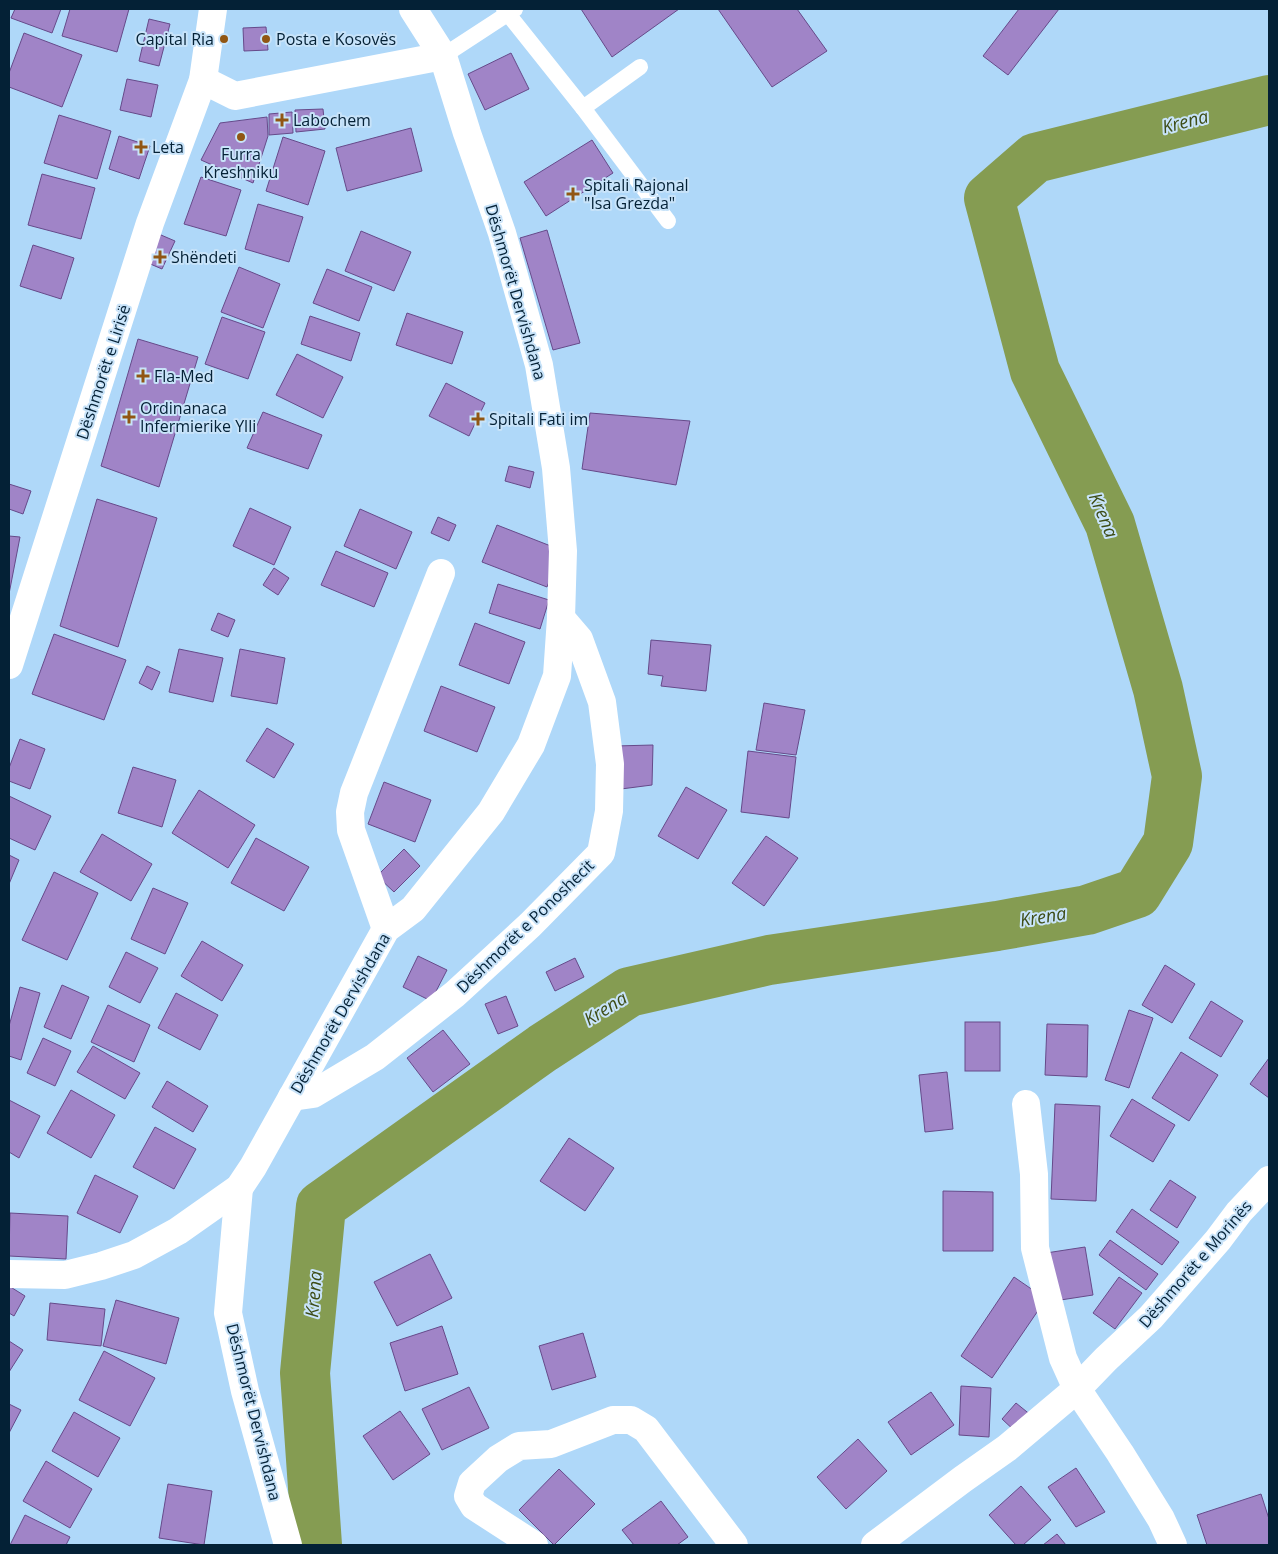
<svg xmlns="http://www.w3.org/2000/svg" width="1278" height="1554" font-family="'Open Sans',sans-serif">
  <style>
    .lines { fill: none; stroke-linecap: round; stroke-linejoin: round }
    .river { stroke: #859c52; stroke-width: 50 }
    .building { fill: #a084c7; stroke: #664a8a }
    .lane { stroke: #fff; stroke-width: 16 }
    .street { stroke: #fff; stroke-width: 28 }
    .poi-dot { fill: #915613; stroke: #c8e3f9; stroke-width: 2 }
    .labels { text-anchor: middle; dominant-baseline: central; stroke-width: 4; stroke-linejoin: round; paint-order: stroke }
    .poi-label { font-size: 16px; fill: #042136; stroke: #c8e3f9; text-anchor: start }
    .street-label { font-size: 16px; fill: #042136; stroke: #c8e3f9 }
    .water-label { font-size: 18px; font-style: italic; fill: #3d4c16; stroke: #c8e3f9 }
  </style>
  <rect width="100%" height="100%" fill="#afd8f9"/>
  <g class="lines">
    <polyline class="river" points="317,1545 305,1373 321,1206 543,1048 629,992 769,960 997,926 1087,910 1137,893 1168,843 1177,776 1158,689 1110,524 1035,371 989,198 1035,158 1269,100"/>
  </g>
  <g class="building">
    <polygon points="15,9 61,9 52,33 11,18"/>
    <polygon points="70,9 129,9 117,52 62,36"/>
    <polygon points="581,9 679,9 612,57"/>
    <polygon points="718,9 797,9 827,51 772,87"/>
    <polygon points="1019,9 1059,9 1008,75 983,56"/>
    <polygon points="149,19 170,24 159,66 139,61"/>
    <polygon points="266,27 268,50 244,51 243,28"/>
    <polygon points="24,33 82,55 62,107 9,87 9,73"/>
    <polygon points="511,53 529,89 485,110 468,74"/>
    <polygon points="127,79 158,85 151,117 120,110"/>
    <polygon points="323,109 325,129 296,132 295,110"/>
    <polygon points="292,112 293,133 269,135 269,114"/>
    <polygon points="59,115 111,131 97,179 44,163"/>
    <polygon points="267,117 268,136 253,183 201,160 220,123"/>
    <polygon points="411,128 422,171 347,191 336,148"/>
    <polygon points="119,136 150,146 139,179 109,169"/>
    <polygon points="283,137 325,151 308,205 266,191"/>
    <polygon points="592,140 613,173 546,216 524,182"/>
    <polygon points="42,174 95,188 81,239 28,225"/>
    <polygon points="201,177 241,190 226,236 184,224"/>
    <polygon points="258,204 303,217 289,262 245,249"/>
    <polygon points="547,230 580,343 553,350 520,238"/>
    <polygon points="361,231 411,252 394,291 345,271"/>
    <polygon points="154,232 175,241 162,269 141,260"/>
    <polygon points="33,245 74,258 61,299 20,286"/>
    <polygon points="239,267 280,284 263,328 221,312"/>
    <polygon points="327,269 372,287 359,321 313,303"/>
    <polygon points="407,313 463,332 452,364 396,345"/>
    <polygon points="310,316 360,333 351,361 301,344"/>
    <polygon points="222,317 265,332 248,379 205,364"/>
    <polygon points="138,339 198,357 159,487 101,466"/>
    <polygon points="297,354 343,377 323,418 276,395"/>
    <polygon points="446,383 485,403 469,436 429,416"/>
    <polygon points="263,412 322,435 308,469 247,448"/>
    <polygon points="590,413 690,421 676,485 582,469"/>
    <polygon points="509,466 534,472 530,488 505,481"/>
    <polygon points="9,484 31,491 23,514 9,509"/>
    <polygon points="97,499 157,518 118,647 60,626"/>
    <polygon points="250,508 291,527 274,565 233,546"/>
    <polygon points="360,509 412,532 396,569 344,546"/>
    <polygon points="438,517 456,525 449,541 431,533"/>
    <polygon points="497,525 561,550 547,587 482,562"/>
    <polygon points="9,536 20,537 9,594"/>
    <polygon points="336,551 388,573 374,607 321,585"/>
    <polygon points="274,568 289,578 278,595 263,585"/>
    <polygon points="498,584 549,600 540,629 489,613"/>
    <polygon points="218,613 235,620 228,637 211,630"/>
    <polygon points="475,623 525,642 509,684 459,665"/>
    <polygon points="54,634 126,660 104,720 32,694"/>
    <polygon points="651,640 711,645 706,691 661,686 663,676 648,674"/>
    <polygon points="179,649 223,658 213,702 169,692"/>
    <polygon points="240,649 285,658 277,704 231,696"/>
    <polygon points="147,666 160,672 152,690 139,683"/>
    <polygon points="441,686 495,707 477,752 424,731"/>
    <polygon points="764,703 805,710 796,755 756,750"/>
    <polygon points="267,728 294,744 274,778 246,761"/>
    <polygon points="20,739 45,749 30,789 9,781 9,768"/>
    <polygon points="653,745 652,785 621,789 615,746"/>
    <polygon points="748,751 796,757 789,818 741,812"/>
    <polygon points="133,767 176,780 162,827 118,813"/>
    <polygon points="384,782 431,800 415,842 368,824"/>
    <polygon points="686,787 727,810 698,859 658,836"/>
    <polygon points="199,790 255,825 228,868 172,833"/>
    <polygon points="9,796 51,816 35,850 9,838"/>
    <polygon points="102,834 152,864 131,901 80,872"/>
    <polygon points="766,836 798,858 764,906 732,883"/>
    <polygon points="256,838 309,867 284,911 231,883"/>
    <polygon points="404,849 420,866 394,892 377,876"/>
    <polygon points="9,855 19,860 9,884"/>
    <polygon points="54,872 98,893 67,960 22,940"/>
    <polygon points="153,888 188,903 165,954 131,939"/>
    <polygon points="202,941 243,965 222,1001 181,976"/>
    <polygon points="126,952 158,968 140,1003 109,987"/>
    <polygon points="418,956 447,970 431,1001 403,987"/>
    <polygon points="575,958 584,977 555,991 546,972"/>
    <polygon points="1165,965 1195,984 1172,1023 1142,1005"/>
    <polygon points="62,985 89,997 71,1039 44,1027"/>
    <polygon points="20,987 40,993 21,1060 9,1056 9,1026"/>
    <polygon points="176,993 218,1015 200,1050 158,1028"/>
    <polygon points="506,996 518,1026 498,1034 485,1004"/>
    <polygon points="1211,1001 1243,1021 1221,1057 1189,1038"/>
    <polygon points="108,1005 150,1025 134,1062 91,1042"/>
    <polygon points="1129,1010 1153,1018 1129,1088 1105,1080"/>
    <rect x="965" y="1022" width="35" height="49"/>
    <polygon points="1047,1024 1088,1025 1087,1077 1045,1075"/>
    <polygon points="443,1030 470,1064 433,1092 407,1058"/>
    <polygon points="43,1038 71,1051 55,1086 27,1073"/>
    <polygon points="93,1046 140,1073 125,1099 77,1072"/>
    <polygon points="1181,1052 1218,1075 1189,1121 1152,1098"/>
    <polygon points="1269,1058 1269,1098 1250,1084"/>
    <polygon points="947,1072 953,1129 925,1132 919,1075"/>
    <polygon points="167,1081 208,1106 193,1132 152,1107"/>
    <polygon points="71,1090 115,1115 91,1158 47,1133"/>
    <polygon points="1132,1099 1175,1125 1153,1162 1110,1136"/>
    <polygon points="9,1100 40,1116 19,1158 9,1152"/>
    <polygon points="1055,1104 1100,1106 1096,1201 1051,1199"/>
    <polygon points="155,1127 196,1149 174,1189 133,1167"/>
    <polygon points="569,1138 614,1168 585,1211 540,1181"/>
    <polygon points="95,1175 138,1196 120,1233 77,1213"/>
    <polygon points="1170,1180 1196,1197 1177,1228 1150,1210"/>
    <polygon points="943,1191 993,1192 993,1251 943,1251"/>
    <polygon points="1132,1209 1179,1242 1162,1265 1116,1232"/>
    <polygon points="10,1213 68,1216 66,1259 9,1256"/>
    <polygon points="1110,1240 1158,1274 1146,1290 1099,1255"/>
    <polygon points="1085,1247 1093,1295 1054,1301 1046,1253"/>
    <polygon points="430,1254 452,1298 397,1326 374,1282"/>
    <polygon points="1014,1277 1046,1299 992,1378 961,1356"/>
    <polygon points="1119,1277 1142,1293 1115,1329 1093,1313"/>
    <polygon points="9,1286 25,1296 14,1316 9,1313"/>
    <polygon points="116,1300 179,1318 166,1364 103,1346"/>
    <polygon points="50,1303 105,1309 101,1346 47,1340"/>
    <polygon points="442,1326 458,1374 405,1391 390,1343"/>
    <polygon points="583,1333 596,1377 552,1390 539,1346"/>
    <polygon points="9,1341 23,1350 9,1372"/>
    <polygon points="104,1351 155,1378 130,1426 79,1400"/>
    <polygon points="961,1386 991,1388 989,1437 959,1435"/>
    <polygon points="469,1387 489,1428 442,1450 422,1409"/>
    <polygon points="931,1392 954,1425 911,1455 888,1422"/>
    <polygon points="1016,1403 1032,1416 1017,1433 1002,1419"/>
    <polygon points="9,1404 21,1410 9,1433"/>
    <polygon points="400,1411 430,1454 393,1480 363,1436"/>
    <polygon points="74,1412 120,1438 98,1477 52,1451"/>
    <polygon points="858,1439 887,1471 846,1509 817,1477"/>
    <polygon points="46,1461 92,1489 70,1528 23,1501"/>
    <polygon points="1076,1468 1105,1512 1076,1527 1048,1487"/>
    <polygon points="559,1469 595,1504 554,1545 519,1510"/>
    <polygon points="168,1484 212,1491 204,1545 159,1538"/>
    <polygon points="1021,1486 1051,1520 1023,1545 1016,1545 989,1515"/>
    <polygon points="1261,1494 1269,1519 1269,1545 1207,1545 1197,1515"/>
    <polygon points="661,1501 688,1537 677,1545 634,1545 622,1530"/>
    <polygon points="25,1515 70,1537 66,1545 10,1545"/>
    <polygon points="1057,1534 1066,1545 1043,1545"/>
  </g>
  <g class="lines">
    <g class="lane">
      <polyline points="504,9 583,108 640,67"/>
      <polyline points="443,56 515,9"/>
      <polyline points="583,108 668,221"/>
    </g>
    <g class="street">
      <polyline points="203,80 235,96 443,56"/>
      <polyline points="9,665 150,223 203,80 213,9"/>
      <polyline points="386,929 351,830 350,812 354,793 441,573"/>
      <polyline points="292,1097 313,1094 375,1057 455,994 530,925 601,853 609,811 610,764 602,702 579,639 561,618"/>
      <polyline points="1026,1104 1034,1174 1035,1248 1063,1358 1077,1389 1120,1453 1161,1519 1173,1545"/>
      <polyline points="239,1188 228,1313 245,1391 288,1545"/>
      <polyline points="9,1274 65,1275 101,1266 134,1255 178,1231 239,1188 253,1167 386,929 413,909 491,812 531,745 557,676 561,618 563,551 556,468 539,365 502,233 467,133 443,56 413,9"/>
      <polyline points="534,1545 474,1506 468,1496 472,1483 498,1459 519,1446 551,1444 613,1420 631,1420 646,1429 734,1545"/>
      <polyline points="875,1545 963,1479 1007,1448 1077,1389 1106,1359 1151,1317 1218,1240 1239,1212 1269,1180"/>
    </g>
  </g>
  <g class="poi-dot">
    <circle cx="224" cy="39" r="5"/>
    <circle cx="266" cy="39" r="5"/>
    <path d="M279.5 112.5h5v5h5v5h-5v5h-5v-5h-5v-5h5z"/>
    <circle cx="241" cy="137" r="5"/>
    <path d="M138.5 139.5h5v5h5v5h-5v5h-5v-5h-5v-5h5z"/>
    <path d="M570.5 186.5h5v5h5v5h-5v5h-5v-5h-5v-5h5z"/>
    <path d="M157.5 249.5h5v5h5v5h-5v5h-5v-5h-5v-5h5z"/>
    <path d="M140.5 368.5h5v5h5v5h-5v5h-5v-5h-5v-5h5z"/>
    <path d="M126.5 409.5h5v5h5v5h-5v5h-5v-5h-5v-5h5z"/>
    <path d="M475.5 411.5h5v5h5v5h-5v5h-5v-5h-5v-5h5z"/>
  </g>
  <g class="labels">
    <g class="poi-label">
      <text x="214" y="39" text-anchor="end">Capital Ria</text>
      <text x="276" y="39">Posta e Kosovës</text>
      <text x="293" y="120">Labochem</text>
      <text x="152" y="147">Leta</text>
      <text x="241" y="154" text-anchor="middle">Furra<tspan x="241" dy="18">Kreshniku</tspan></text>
      <text x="584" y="185">Spitali Rajonal<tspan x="584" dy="18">"Isa Grezda"</tspan></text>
      <text x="171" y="257">Shëndeti</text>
      <text x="154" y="376">Fla-Med</text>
      <text x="140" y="408">Ordinanaca<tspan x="140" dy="18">Infermierike Ylli</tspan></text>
      <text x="489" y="419">Spitali Fati im</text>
    </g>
    <g class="street-label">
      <text transform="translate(516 292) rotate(74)">Dëshmorët Dervishdana</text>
      <text transform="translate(103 372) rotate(-72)">Dëshmorët e Lirisë</text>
      <text transform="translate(525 926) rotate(-44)">Dëshmorët e Ponoshecit</text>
      <text transform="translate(340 1013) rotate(-60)">Dëshmorët Dervishdana</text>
      <text transform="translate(1195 1264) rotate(-49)">Dëshmorët e Morinës</text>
      <text transform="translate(254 1412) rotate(76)">Dëshmorët Dervishdana</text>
    </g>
    <g class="water-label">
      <text transform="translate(1185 121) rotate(-14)">Krena</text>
      <text transform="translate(1104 515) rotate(67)">Krena</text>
      <text transform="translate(1043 916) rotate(-9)">Krena</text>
      <text transform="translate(605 1008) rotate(-32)">Krena</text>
      <text transform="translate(313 1294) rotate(-85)">Krena</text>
    </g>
  </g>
  <rect width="1278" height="1554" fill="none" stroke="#042136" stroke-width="20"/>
</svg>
